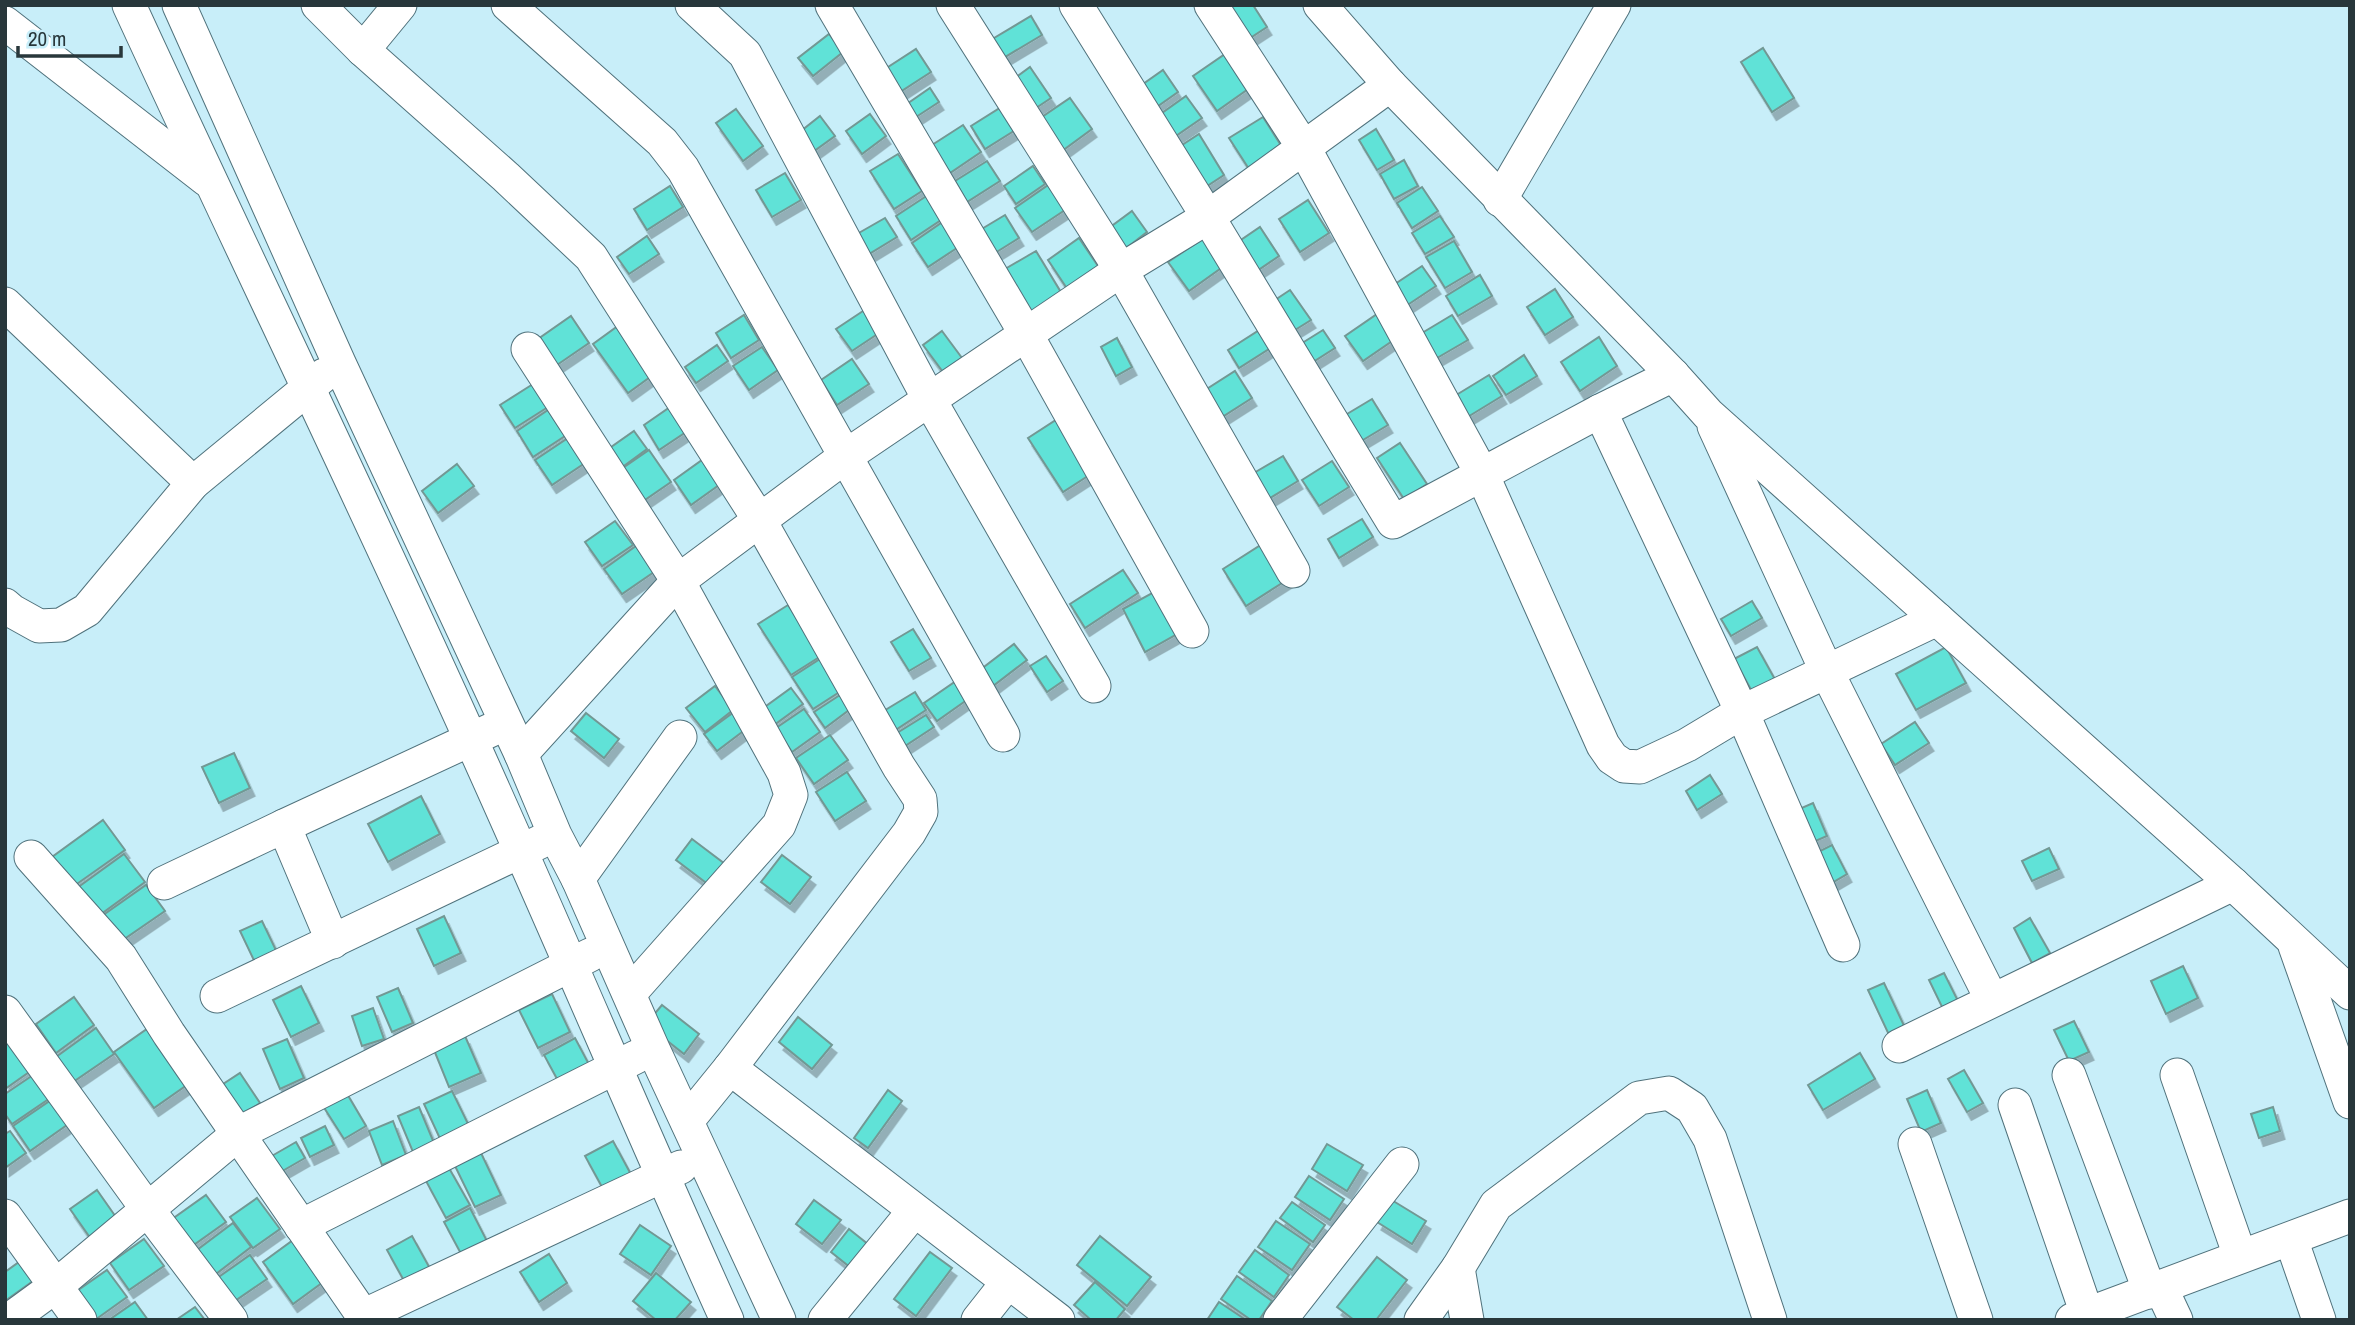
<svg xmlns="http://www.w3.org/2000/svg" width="2355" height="1325" font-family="'Archivo Narrow',sans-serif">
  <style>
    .building { fill: #61e2d7; stroke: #729894; stroke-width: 2; filter: url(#shadow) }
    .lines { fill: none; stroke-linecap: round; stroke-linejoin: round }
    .street-casing { stroke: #50727c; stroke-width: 35 }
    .street { stroke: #fff; stroke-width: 33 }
  </style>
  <defs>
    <filter id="shadow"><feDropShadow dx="4.5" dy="8" stdDeviation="0" flood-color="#0004"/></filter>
  </defs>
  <rect width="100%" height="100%" fill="#c8eef9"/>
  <g class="building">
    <polygon points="1220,5 1253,5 1267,27 1244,42"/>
    <polygon points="1031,16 1042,35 1000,60 989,41"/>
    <polygon points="829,34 843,52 813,76 798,58"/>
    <polygon points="1763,48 1794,98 1772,112 1741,62"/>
    <polygon points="916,49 931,72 900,92 885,69"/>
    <polygon points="1228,52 1251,87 1217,111 1193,76"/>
    <polygon points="1030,67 1051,98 1036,108 1015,78"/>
    <polygon points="1163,70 1178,92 1151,111 1136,89"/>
    <polygon points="930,88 939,102 913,119 904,106"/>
    <polygon points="1186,96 1202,118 1170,140 1155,118"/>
    <polygon points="1070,98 1092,129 1062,151 1039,119"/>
    <polygon points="1003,106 1017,129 985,149 971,126"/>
    <polygon points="736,109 763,146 743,161 716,123"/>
    <polygon points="870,114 886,136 862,154 846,131"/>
    <polygon points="820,116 835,136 810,154 796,135"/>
    <polygon points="1263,117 1282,147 1249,169 1229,138"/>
    <polygon points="963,125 981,152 950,173 932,145"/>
    <polygon points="1376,129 1394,160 1377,170 1359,140"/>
    <polygon points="1199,134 1224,175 1201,190 1176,149"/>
    <polygon points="898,154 922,191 894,209 870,171"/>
    <polygon points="1404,160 1418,186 1394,199 1380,174"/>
    <polygon points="987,161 1000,181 967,202 955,181"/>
    <polygon points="1033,166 1045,184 1016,204 1004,186"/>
    <polygon points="785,173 801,200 772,217 756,190"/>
    <polygon points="1054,181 1071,206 1032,232 1015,208"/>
    <polygon points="670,186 683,207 647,230 634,209"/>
    <polygon points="1422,187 1438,211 1412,228 1397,203"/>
    <polygon points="928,195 944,218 911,240 896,216"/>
    <polygon points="1308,200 1329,233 1300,252 1279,219"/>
    <polygon points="1132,211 1147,232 1125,249 1109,228"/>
    <polygon points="1005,215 1019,238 995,253 980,230"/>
    <polygon points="1440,216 1454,237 1425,254 1412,233"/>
    <polygon points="885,218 897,237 869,254 857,234"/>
    <polygon points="947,219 963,244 928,267 912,243"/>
    <polygon points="1260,227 1279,256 1251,275 1232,246"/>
    <polygon points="647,236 659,254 629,274 617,257"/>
    <polygon points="1079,238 1100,269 1068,290 1048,260"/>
    <polygon points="1204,238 1224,266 1189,291 1168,262"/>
    <polygon points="1454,241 1472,272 1445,288 1426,257"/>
    <polygon points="1036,251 1062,294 1031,312 1005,269"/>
    <polygon points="1422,266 1436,286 1406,306 1392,286"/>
    <polygon points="1480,275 1492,296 1458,316 1446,296"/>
    <polygon points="1555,289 1573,317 1545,335 1527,307"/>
    <polygon points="1290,290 1311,320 1295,330 1275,300"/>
    <polygon points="866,309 882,331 852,351 836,329"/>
    <polygon points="1380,312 1398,337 1363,361 1345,336"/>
    <polygon points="744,315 759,340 731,358 716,333"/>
    <polygon points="1452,315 1468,340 1437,358 1422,333"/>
    <polygon points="571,316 589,343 557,365 538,339"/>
    <polygon points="622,323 657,372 628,393 593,344"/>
    <polygon points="1261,329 1272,347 1239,368 1228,350"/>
    <polygon points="1323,330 1335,348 1302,369 1291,350"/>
    <polygon points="942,331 962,358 943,372 923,345"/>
    <polygon points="1599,337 1617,366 1580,391 1561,362"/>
    <polygon points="1117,338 1132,367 1116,376 1101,347"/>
    <polygon points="717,345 728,361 696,383 685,367"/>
    <polygon points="762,347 778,370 749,390 733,366"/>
    <polygon points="1524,355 1537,376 1506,395 1493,376"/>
    <polygon points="852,359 869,384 837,405 821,380"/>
    <polygon points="1235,371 1252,398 1219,419 1202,392"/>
    <polygon points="1489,375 1502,396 1466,418 1453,397"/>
    <polygon points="533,384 548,407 515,428 500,405"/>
    <polygon points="1372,399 1388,425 1353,446 1337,420"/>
    <polygon points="673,405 689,430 659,450 644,425"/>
    <polygon points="548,410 565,436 533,457 517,431"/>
    <polygon points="1059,418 1094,472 1063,492 1028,438"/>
    <polygon points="634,431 647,449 617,471 604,452"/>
    <polygon points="568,438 585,463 552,485 535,460"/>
    <polygon points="1400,443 1427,484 1404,499 1377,458"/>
    <polygon points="649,450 671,482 639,504 617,472"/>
    <polygon points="1283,456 1298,481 1262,503 1247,477"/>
    <polygon points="702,460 719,485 691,505 674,480"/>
    <polygon points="1332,461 1349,487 1319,506 1302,480"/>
    <polygon points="457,464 474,486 438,513 422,491"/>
    <polygon points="1362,519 1373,537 1339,558 1328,539"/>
    <polygon points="615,521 633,545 602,566 585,542"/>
    <polygon points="1267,541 1290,578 1246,606 1223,569"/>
    <polygon points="636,546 654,572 622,594 604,569"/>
    <polygon points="1123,570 1138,593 1085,628 1070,604"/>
    <polygon points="1154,592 1177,634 1145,652 1123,609"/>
    <polygon points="1752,601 1762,618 1731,636 1721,619"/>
    <polygon points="788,605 821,656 791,675 758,624"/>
    <polygon points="913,629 931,658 909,671 891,642"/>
    <polygon points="1014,644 1027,660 993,686 980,670"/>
    <polygon points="1757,647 1777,683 1754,695 1734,659"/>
    <polygon points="1946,647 1966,683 1916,710 1896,674"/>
    <polygon points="1046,656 1063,681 1047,692 1030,666"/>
    <polygon points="820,659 841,691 813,709 792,677"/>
    <polygon points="959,679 971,697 937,721 924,703"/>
    <polygon points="715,686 733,710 705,732 686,708"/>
    <polygon points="791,688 803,704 774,725 762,709"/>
    <polygon points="915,692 926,710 894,731 882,712"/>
    <polygon points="843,693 853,707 825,728 814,712"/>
    <polygon points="804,709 820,732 792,752 776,728"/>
    <polygon points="734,712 746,729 717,751 704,734"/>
    <polygon points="586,713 619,739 604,758 571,731"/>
    <polygon points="926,715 934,727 905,746 897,733"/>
    <polygon points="1915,722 1929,743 1895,765 1881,744"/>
    <polygon points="830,735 848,760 814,784 796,758"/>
    <polygon points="234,753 250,788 219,803 202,767"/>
    <polygon points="847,772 866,801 835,821 816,792"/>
    <polygon points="1710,775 1722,794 1697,810 1686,791"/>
    <polygon points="421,796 440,834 388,862 368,824"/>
    <polygon points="1813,803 1827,836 1811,843 1797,810"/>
    <polygon points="103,820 125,850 74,886 52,857"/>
    <polygon points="692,839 725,864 709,885 676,860"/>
    <polygon points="1832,845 1847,874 1830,884 1814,854"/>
    <polygon points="2049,848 2059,869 2032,881 2022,861"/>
    <polygon points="124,854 145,882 97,917 77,888"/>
    <polygon points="782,855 811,877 790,904 761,882"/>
    <polygon points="146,885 165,911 117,944 99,918"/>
    <polygon points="444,916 461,953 434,966 417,929"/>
    <polygon points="2030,918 2050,953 2032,963 2014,928"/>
    <polygon points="262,921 283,965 261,975 240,931"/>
    <polygon points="2183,966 2198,998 2166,1014 2151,981"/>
    <polygon points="1944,973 1960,1005 1945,1013 1929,980"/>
    <polygon points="1884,983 1906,1030 1890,1037 1868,990"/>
    <polygon points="301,986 319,1023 291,1037 273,1000"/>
    <polygon points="398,988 413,1023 392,1032 377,997"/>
    <polygon points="552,994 570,1032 538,1048 519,1010"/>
    <polygon points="74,997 94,1025 56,1053 36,1024"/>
    <polygon points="662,1005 699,1034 684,1054 646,1024"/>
    <polygon points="373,1008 384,1039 362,1046 352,1016"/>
    <polygon points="798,1017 832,1045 812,1069 779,1042"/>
    <polygon points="2074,1021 2089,1052 2069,1061 2054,1030"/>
    <polygon points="154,1024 194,1080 154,1108 114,1052"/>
    <polygon points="96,1028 114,1054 73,1082 56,1057"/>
    <polygon points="465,1036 481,1073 449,1087 434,1050"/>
    <polygon points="575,1038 593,1072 562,1088 544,1055"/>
    <polygon points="287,1039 304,1078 280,1089 263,1049"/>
    <polygon points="12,1040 32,1070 5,1089 5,1044"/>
    <polygon points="1860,1053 1875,1079 1823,1110 1808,1085"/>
    <polygon points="1964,1070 1983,1103 1967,1112 1948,1079"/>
    <polygon points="39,1071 56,1094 12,1124 5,1114 5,1094"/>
    <polygon points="240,1073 260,1103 237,1119 217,1088"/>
    <polygon points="888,1090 902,1101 868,1148 854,1138"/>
    <polygon points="1927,1090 1941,1123 1921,1132 1907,1099"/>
    <polygon points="452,1091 471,1130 442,1143 424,1104"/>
    <polygon points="346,1092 366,1126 344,1139 323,1106"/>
    <polygon points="57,1096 74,1120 30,1151 13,1126"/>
    <polygon points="419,1107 434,1143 413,1152 398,1116"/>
    <polygon points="2273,1107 2280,1131 2259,1138 2251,1114"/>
    <polygon points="393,1121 406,1155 382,1165 369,1131"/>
    <polygon points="325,1126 334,1145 310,1157 301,1138"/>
    <polygon points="10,1131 26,1153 5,1168 5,1134"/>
    <polygon points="613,1141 634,1180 607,1196 585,1156"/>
    <polygon points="296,1142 305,1158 279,1173 270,1157"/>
    <polygon points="1327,1144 1363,1165 1347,1191 1312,1169"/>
    <polygon points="481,1153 501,1195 475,1207 455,1166"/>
    <polygon points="449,1168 470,1205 446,1218 426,1181"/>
    <polygon points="1309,1176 1344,1199 1330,1220 1295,1197"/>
    <polygon points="97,1190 118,1220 91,1239 70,1209"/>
    <polygon points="206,1195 226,1222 188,1249 168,1222"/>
    <polygon points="257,1198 280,1229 253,1248 230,1217"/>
    <polygon points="1390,1199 1426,1221 1412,1244 1377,1222"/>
    <polygon points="814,1200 841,1220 822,1244 796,1224"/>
    <polygon points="1292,1202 1325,1225 1313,1242 1280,1218"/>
    <polygon points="470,1208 491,1249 466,1263 444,1222"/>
    <polygon points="1276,1221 1310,1244 1292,1270 1258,1247"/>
    <polygon points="233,1223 251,1247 212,1277 193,1253"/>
    <polygon points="640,1225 671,1246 651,1275 620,1254"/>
    <polygon points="849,1229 869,1245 851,1268 831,1252"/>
    <polygon points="300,1235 330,1277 293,1304 263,1262"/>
    <polygon points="412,1236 433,1274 408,1288 387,1250"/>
    <polygon points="1100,1236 1151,1277 1127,1306 1077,1265"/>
    <polygon points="144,1239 164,1266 129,1290 110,1263"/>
    <polygon points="1255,1250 1289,1275 1274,1297 1239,1272"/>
    <polygon points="930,1252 952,1268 916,1316 894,1299"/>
    <polygon points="549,1254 567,1283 539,1302 520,1272"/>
    <polygon points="250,1255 267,1279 229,1305 213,1281"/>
    <polygon points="1377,1257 1407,1280 1376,1320 1354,1320 1337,1307"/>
    <polygon points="19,1262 33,1281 5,1301 5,1272"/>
    <polygon points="107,1270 127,1297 95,1320 74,1293"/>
    <polygon points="656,1273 691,1302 675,1320 656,1320 633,1301"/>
    <polygon points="1237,1276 1272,1301 1259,1320 1251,1320 1221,1299"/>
    <polygon points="1095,1282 1125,1309 1116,1320 1091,1320 1074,1305"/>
    <polygon points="135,1302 148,1320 109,1320"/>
    <polygon points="1219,1302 1246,1320 1207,1320"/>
    <polygon points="195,1307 205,1320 176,1320"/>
  </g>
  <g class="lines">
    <defs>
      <g id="street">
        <path d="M 129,5 C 242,251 361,495 472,742 C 559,934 640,1128 727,1320"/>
        <polyline points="179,5 339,363 521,754 555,835 578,879 653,1049 779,1320"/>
        <polyline points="318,5 363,50 506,177 591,257 760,521 899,767 920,799 921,812 909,833 730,1068 687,1121"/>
        <polyline points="508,5 662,142 683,169 1003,735"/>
        <polyline points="692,5 745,54 929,399 1094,686"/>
        <polyline points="832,5 1026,334 1192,631"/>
        <polyline points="953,5 1121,270 1293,571"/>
        <polyline points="1076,5 1208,217 1393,522 1600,411 1673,375"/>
        <polyline points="1211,5 1304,148 1482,474 1603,745 1612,758 1624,766 1640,767 1687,745 1742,712 1937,619"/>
        <polyline points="1320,5 1390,85 1673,375 1708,414 2233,884 2350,993"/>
        <polyline points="5,23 207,180"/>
        <polyline points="363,50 400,5"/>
        <polyline points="1500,200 1614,5"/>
        <polyline points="5,304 193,483"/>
        <polyline points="528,349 678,581 784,773 791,795 779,825 630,993"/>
        <polyline points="1600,411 1742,712 1843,945"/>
        <polyline points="1714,426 1827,672 1992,1000"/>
        <polyline points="5,605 12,611 39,626 61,625 87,610 193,483 324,375"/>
        <polyline points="521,754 678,581 846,456 1121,270 1208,217 1390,85"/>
        <polyline points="284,826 491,730"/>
        <polyline points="31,857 121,958 169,1034 366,1320"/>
        <polyline points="578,879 680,737"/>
        <polyline points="164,883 284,826 333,942"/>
        <polyline points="2295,946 2350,1102"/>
        <polyline points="217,996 540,842"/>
        <polyline points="5,1012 148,1210 231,1320"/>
        <polyline points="1899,1046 2233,884"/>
        <polyline points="730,1068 1058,1320"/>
        <polyline points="2069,1075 2150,1292"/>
        <polyline points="2177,1075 2240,1256"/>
        <polyline points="2015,1105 2087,1314"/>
        <polyline points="1915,1144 1976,1320"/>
        <polyline points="5,1216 80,1320"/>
        <polyline points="301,1226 636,1057"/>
        <polyline points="2291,1239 2319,1320"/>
        <polyline points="1458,1268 1467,1320"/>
        <polyline points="2161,1288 2176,1320"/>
        <polyline points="363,1316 681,1167"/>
        <polyline points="9,1320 57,1285 239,1133 590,955"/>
        <polyline points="825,1320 914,1211"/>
        <polyline points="978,1320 1008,1282"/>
        <polyline points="1280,1320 1402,1164"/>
        <polyline points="1421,1320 1458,1268 1496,1205 1639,1098 1669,1093 1692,1108 1710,1139 1770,1320"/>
        <polyline points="2072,1320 2350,1216"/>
      </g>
    </defs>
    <use href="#street" class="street-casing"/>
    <use href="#street" class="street"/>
  </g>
  <rect width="2355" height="1325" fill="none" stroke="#28373b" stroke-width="14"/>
  <path d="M18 46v10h103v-10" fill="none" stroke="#28373b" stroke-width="3.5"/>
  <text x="28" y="46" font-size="21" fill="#28373b" stroke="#c8eef9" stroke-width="5" paint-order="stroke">20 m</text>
</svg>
